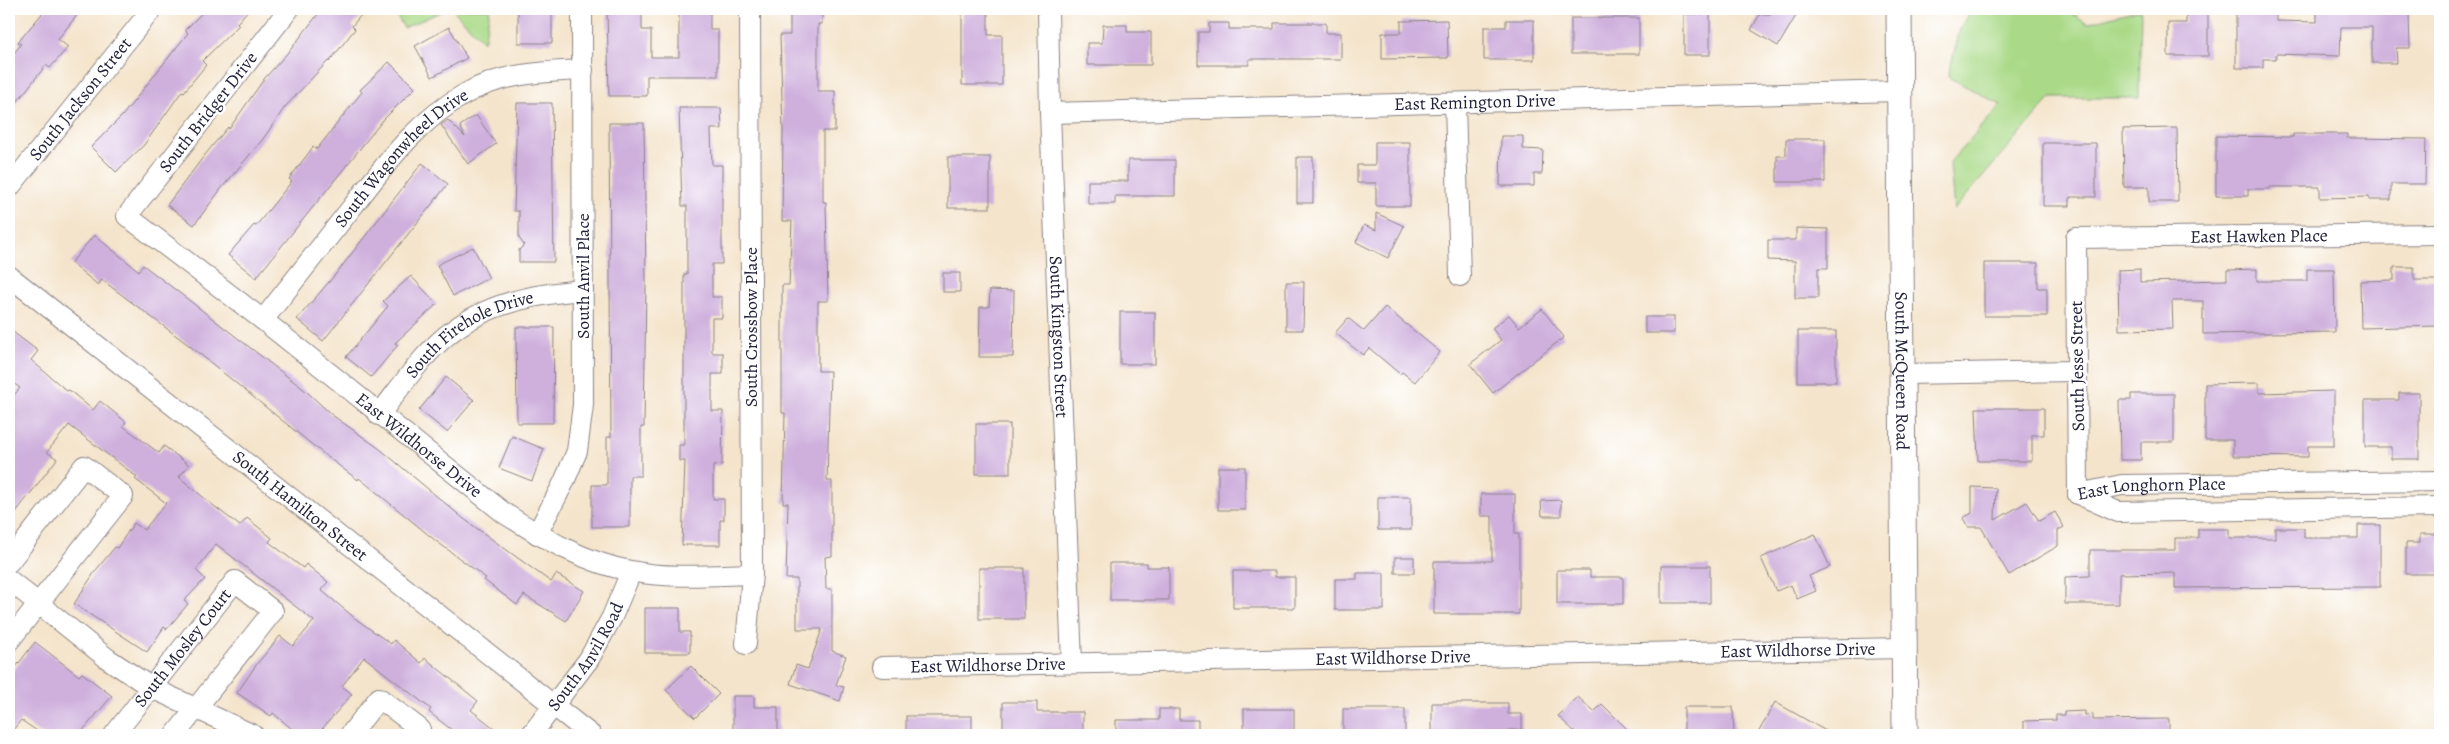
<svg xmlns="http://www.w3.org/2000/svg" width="2449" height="744" font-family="Alegreya,serif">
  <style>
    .green { fill: #aada88; stroke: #667e62 }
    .building { fill: #cfb0dd }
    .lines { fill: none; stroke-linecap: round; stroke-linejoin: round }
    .minor-casing { stroke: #8b8383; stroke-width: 22 }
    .major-casing { stroke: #8b8383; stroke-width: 27 }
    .minor { stroke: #fff; stroke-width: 20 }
    .major { stroke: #fff; stroke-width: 25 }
    .labels { text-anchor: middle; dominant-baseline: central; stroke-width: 5; stroke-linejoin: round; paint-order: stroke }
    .street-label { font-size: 18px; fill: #22223b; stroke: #fff }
  </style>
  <rect width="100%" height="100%" fill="#fff"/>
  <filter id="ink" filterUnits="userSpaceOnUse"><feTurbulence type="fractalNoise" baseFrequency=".02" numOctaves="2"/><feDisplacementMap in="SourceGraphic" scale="10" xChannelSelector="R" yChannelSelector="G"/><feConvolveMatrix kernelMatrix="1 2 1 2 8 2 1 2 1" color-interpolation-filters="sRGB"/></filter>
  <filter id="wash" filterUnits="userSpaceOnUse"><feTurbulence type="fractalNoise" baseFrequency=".0096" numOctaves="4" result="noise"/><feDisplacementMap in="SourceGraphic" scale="20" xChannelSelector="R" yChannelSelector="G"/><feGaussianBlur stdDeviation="1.12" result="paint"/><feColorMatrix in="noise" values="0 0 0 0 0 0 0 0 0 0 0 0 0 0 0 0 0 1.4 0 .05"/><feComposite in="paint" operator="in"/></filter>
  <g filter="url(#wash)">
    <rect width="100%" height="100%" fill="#f4e4cb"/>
    <g class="green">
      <polygon points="393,9 447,9 404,28"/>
      <polygon points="452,9 490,9 484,42"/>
      <polygon points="1972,9 2066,9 2087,23 2141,9 2139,98 2051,98 1954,210 1950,162 2001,105 1948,77 1960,29"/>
    </g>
    <g id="blocks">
      <g class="building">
        <polygon points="46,9 82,9 58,39 68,47 50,68 46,65 9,112 9,60 21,44 18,42"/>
        <polygon points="206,9 249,9 237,23 239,25 202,61 206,65 184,92 182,91 144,145 116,172 91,147 122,116 188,33 185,30"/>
        <polygon points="322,9 366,9 352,26 355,29 329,62 328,61 285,107 263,139 221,189 194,225 167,205 204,156 228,127 229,129 264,79 291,49"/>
        <rect x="518" y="9" width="34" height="34"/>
        <polygon points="607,9 642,9 642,30 651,30 651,57 679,57 679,9 710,9 710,30 718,30 718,76 647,76 647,96 609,96"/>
        <polygon points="790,9 822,9 822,24 818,24 818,91 835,91 835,131 823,131 823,202 826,202 828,301 818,301 818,371 830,371 827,481 832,481 832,556 825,557 826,589 832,589 832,651 846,656 836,685 844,687 840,701 790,684 796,665 808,669 822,629 797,629 797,579 786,579 788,503 783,503 785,413 782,413 782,285 789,285 792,221 782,221 783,131 780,35 790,35"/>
        <polygon points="962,9 988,9 988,35 1002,35 1002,85 962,85"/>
        <polygon points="1761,9 1800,9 1778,46 1751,30 1760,14 1771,14"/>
        <polygon points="2186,9 2208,9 2208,56 2168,56 2168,23 2186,23"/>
        <polygon points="2317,9 2390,9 2390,12 2409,11 2410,48 2396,48 2397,63 2372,63 2372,27 2341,27 2340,56 2276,54 2276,59 2263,59 2263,68 2236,68 2236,12 2276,12 2276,21 2317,22"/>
        <rect x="1684" y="14" width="26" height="41"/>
        <rect x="1571" y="18" width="68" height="36"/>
        <polygon points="1447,20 1448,58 1382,59 1382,33 1401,33 1401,21"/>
        <polygon points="1506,20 1534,20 1534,60 1484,60 1484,27 1506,27"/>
        <polygon points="1209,23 1229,23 1229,29 1274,29 1274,23 1326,23 1326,33 1341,33 1341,59 1249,59 1249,65 1198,65 1198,32 1209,32"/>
        <polygon points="1103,25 1127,25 1127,32 1151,32 1151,65 1087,65 1087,43 1102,43"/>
        <polygon points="449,27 467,58 432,77 415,46"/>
        <polygon points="389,62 415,88 383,120 256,278 228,255 254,225 256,226 292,181 289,179 313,147 317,149 362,92 360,90"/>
        <polygon points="517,103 552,103 554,262 519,262 519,250 524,245 519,238 519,211 514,211"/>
        <polygon points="679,108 721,108 722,129 711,129 712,165 722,165 722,264 712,264 712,297 722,297 722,318 712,318 712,353 723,353 723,374 712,374 712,411 723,411 722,465 713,466 713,499 724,499 724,520 720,520 720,545 682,545 685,461 679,461 679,445 684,445 684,274 687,274 687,206 682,206"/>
        <polygon points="476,115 496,144 468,164 441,125 448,120 465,137 460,126"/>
        <polygon points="609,123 644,123 646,283 644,427 641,427 641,476 630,476 630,527 592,527 592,485 607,485 607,437 611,437"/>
        <polygon points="2177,128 2178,202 2149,202 2149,187 2124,187 2123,129"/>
        <polygon points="2293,134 2347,134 2347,138 2426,139 2425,184 2391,184 2391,200 2369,200 2369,197 2320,198 2320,187 2270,187 2270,189 2248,189 2248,196 2216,196 2216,136 2293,137"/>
        <polygon points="1501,136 1523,136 1523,149 1543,150 1542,174 1534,174 1534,186 1500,186"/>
        <polygon points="1786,139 1825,139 1825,182 1777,182 1777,156 1786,156"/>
        <polygon points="1375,142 1410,142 1410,206 1376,206 1376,183 1357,183 1357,165 1375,165"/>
        <polygon points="2043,143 2096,143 2096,197 2070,197 2070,206 2043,206"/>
        <rect x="948" y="157" width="42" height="51"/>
        <rect x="1297" y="157" width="16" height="46"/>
        <polygon points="1128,160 1175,160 1175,196 1115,196 1115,204 1088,204 1088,181 1128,181"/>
        <polygon points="422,163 448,184 323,341 297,319 335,275"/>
        <polygon points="1376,213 1404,226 1388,258 1356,242 1364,225 1376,230"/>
        <polygon points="1796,228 1828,229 1828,268 1818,268 1818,298 1795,298 1795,261 1768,260 1768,240 1796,240"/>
        <polygon points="94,235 139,271 143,265 186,298 306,391 332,415 380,449 464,519 551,582 556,574 584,591 566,621 524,595 517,605 484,580 486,578 436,541 359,478 358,480 325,455 190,346 102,280 98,285 71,263"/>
        <polygon points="473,247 489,278 453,296 437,265"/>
        <polygon points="1984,263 2038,263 2038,288 2047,288 2047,316 1984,316"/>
        <polygon points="2394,267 2414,267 2414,280 2440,280 2440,326 2361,328 2360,281 2394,280"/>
        <polygon points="2140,269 2140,282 2227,280 2227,270 2257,269 2257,281 2307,281 2307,269 2334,269 2335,332 2203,334 2203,301 2172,301 2173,329 2119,330 2118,270"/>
        <rect x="943" y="273" width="17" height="19"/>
        <polygon points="411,276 437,304 395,343 398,345 371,377 346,357 388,306 383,301"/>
        <polygon points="1286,282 1304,282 1303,330 1286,330"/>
        <polygon points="990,290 1014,291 1013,357 979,357 980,307 989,307"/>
        <polygon points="1385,307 1440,352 1415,382 1402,372 1400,374 1369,348 1363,355 1335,333 1348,318 1364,331"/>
        <polygon points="1542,309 1564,337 1493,393 1470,364 1501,340 1492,328 1509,315 1519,327"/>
        <rect x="1120" y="312" width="35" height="52"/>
        <rect x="1645" y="317" width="29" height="16"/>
        <polygon points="516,327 554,327 553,423 517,423"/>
        <polygon points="9,329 38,351 31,360 67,391 69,390 93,410 100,401 126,422 123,426 159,453 164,446 189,465 179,477 214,506 240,526 247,518 272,538 269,542 303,568 306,564 328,582 321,590 356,619 391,644 394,640 421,663 425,658 478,701 471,710 503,735 458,735 429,712 431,709 364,657 342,686 352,694 317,735 299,735 273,713 271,716 237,693 256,665 280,636 293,646 314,621 216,544 196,570 205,579 184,601 188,604 167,629 164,627 147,652 74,604 96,570 115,547 117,548 134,523 144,530 166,503 135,479 137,477 69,425 47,452 57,459 9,521 9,401 20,388 9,380"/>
        <rect x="1798" y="331" width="38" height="51"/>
        <polygon points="446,377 474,400 447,432 419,410"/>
        <polygon points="2259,383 2259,393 2334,391 2334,446 2308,446 2308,457 2233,456 2233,440 2205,440 2205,384"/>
        <polygon points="2399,393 2419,393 2419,459 2391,459 2391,447 2365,447 2365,400 2399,400"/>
        <polygon points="2131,394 2174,394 2174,442 2141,442 2141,460 2120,460 2119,400 2131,400"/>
        <polygon points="1976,408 2044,408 2044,435 2032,435 2032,461 1978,461"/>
        <rect x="976" y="424" width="34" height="50"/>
        <polygon points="512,436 544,449 532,481 499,468"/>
        <rect x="1218" y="467" width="27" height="43"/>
        <polygon points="1972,487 1996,488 1995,520 2027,502 2039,521 2055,512 2064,527 2058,530 2058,546 2009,575 1981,527 1968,527 1963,518 1972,513"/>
        <polygon points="1481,494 1515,494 1515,534 1519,534 1519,614 1434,614 1434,561 1492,561 1492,516 1481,516"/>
        <rect x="1378" y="497" width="33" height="33"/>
        <polygon points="1561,500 1561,516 1542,516 1541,501"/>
        <polygon points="2358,525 2380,525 2380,587 2175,588 2175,573 2119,574 2119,604 2065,604 2065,577 2090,576 2090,550 2175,550 2175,538 2198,538 2198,529 2229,529 2229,538 2275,538 2275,528 2304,528 2304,538 2358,538"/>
        <polygon points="1815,534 1830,567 1809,576 1816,591 1797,599 1791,585 1776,591 1761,558"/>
        <polygon points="2420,534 2440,534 2440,574 2406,574 2406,543 2420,543"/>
        <rect x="1395" y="557" width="19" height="16"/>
        <polygon points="1110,563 1147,563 1147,567 1169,567 1169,600 1110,600"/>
        <rect x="1661" y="566" width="49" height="37"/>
        <rect x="979" y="568" width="45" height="51"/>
        <polygon points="1557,570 1590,570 1590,577 1623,577 1623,604 1557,604"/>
        <polygon points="1233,571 1275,571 1275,577 1295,577 1295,608 1233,608"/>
        <polygon points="1357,573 1384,573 1384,610 1335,610 1335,579 1357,579"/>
        <polygon points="645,608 680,608 680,632 690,632 690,653 645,653"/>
        <polygon points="35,642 79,676 82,673 112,696 79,735 43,735 21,720 9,735 9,676"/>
        <polygon points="691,666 719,694 695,718 666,690"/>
        <polygon points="733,696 754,696 754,707 778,707 778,735 733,735"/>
        <polygon points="1578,697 1594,712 1602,704 1633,735 1578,735 1558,716"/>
        <polygon points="1003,702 1037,702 1037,712 1083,712 1083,735 1003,735"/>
        <polygon points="1775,702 1833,735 1757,735"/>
        <polygon points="1432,703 1508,703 1508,714 1522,714 1522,730 1508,730 1508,735 1432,735"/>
        <polygon points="1684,707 1733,707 1734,735 1684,735"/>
        <polygon points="1159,709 1179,709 1179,720 1198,720 1198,735 1116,735 1116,720 1159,720"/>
        <rect x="1244" y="709" width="50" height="26"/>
        <rect x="1343" y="709" width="62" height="26"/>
        <polygon points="2085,711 2085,715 2093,714 2093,720 2169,719 2169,735 2024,735 2024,721 2056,720 2056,715 2064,715 2064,712"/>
        <rect x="906" y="716" width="66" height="19"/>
      </g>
    </g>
  </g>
  <g filter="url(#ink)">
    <use href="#blocks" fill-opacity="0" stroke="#8b8383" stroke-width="1"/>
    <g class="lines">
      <defs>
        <g id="minor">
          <path id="s1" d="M 289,9 L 127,216 L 263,320 L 504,513 C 543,538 585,563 631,571 C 668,579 715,575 752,574"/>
          <path id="s2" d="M 1048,9 L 1050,113 L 1072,663"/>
          <polyline points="1455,103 1460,276"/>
          <path id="s3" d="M 1050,113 L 1899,91"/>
          <path id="s4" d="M 9,188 L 152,9"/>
          <path id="s5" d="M 9,276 L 591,735"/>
          <path id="s6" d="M 263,320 C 293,282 323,244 353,206 C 386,164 417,121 465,94 C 501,73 543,72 583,70"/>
          <polyline points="1903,374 2076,371"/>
          <path id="s7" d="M 379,415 C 400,388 420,358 446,336 C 485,303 535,294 583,290"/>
          <path id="s8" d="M 2078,494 L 2076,238 L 2440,234"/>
          <polyline points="2078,494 2118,512 2440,507"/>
          <path id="s9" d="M 2078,494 L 2122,485 L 2440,481"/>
          <polyline points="537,534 564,482 577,451 583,405 582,9"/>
          <polyline points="9,562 84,466 123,496 9,641"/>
          <polyline points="9,580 108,659 152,688 253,735"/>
          <polyline points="746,644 752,574 750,9"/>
          <path id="s10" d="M 882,667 L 1905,648"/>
          <path id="s11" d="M 114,735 L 235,581 L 273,611 L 175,735"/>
          <polyline points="350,735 379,698 420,729 415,735"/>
          <path id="s12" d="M 531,735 L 589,659 L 612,617 L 631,572"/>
        </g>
        <g id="major">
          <path id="s13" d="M 1899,9 L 1905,735"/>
        </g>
      </defs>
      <use href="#minor" class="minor-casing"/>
      <use href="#major" class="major-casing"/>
      <use href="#minor" class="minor"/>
      <use href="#major" class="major"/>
    </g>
  </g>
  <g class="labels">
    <g class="street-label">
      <text stroke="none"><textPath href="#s4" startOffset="114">South Jackson Street</textPath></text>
      <text stroke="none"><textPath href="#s3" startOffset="425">East Remington Drive</textPath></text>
      <text transform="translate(208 112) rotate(-52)">South Bridger Drive</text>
      <text stroke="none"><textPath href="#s6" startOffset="214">South Wagonwheel Drive</textPath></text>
      <text stroke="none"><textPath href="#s8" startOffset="439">East Hawken Place</textPath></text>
      <text transform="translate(583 276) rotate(-90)">South Anvil Place</text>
      <text transform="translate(751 327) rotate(-90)">South Crossbow Place</text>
      <text stroke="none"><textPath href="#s2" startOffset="328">South Kingston Street</textPath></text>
      <text stroke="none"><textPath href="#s7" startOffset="125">South Firehole Drive</textPath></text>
      <text transform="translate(2077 366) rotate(-91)">South Jesse Street</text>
      <text stroke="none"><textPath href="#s13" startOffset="362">South McQueen Road</textPath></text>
      <text stroke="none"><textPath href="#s1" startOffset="634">East Wildhorse Drive</textPath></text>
      <text stroke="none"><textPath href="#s9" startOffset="74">East Longhorn Place</textPath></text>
      <text stroke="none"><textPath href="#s5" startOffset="371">South Hamilton Street</textPath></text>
      <text stroke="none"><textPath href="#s11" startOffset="111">South Mosley Court</textPath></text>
      <text stroke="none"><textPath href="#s10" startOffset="916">East Wildhorse Drive</textPath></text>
      <text stroke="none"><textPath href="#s12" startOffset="96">South Anvil Road</textPath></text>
      <text stroke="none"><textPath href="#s10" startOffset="511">East Wildhorse Drive</textPath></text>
      <text stroke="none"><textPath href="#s10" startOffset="106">East Wildhorse Drive</textPath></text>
    </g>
  </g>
  <rect width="2449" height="744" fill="none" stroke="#fff" stroke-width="30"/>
</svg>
